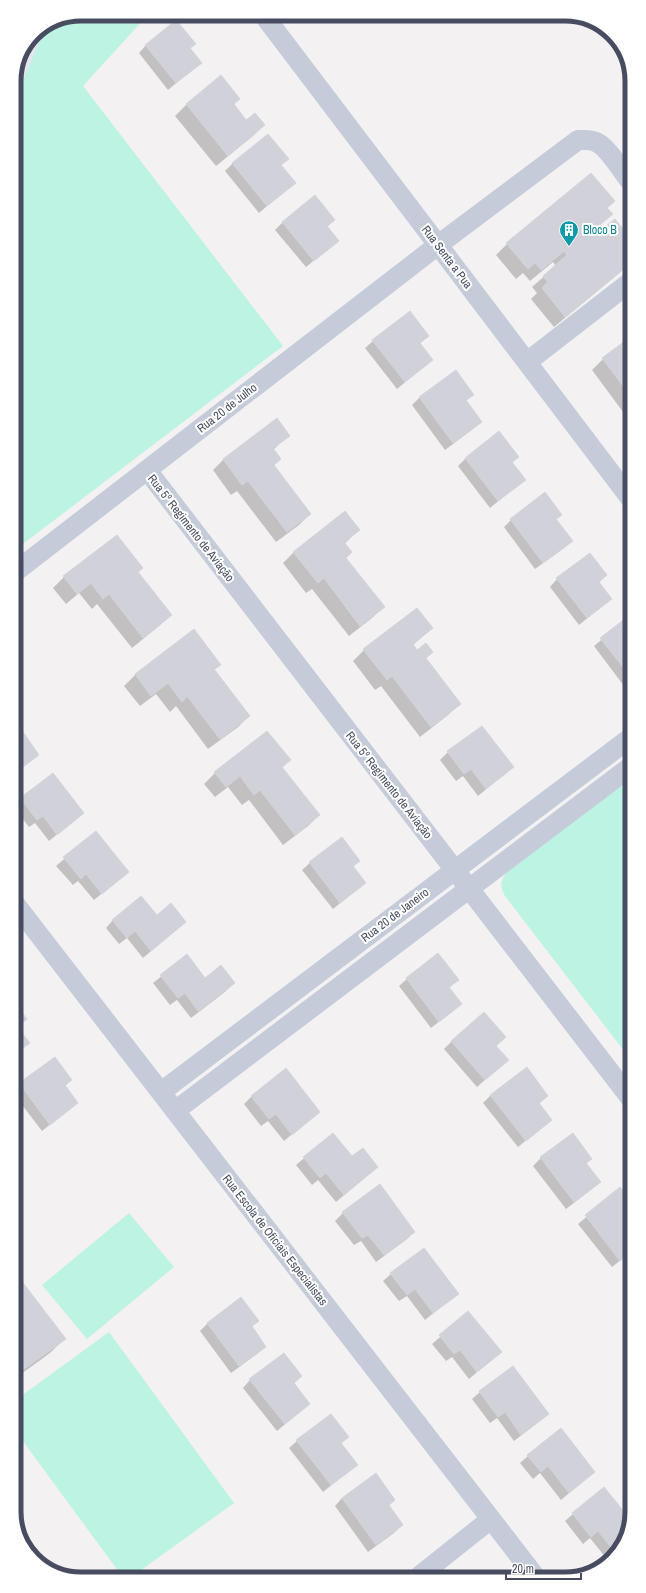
<svg xmlns="http://www.w3.org/2000/svg" width="646" height="1593" font-family="'Archivo Narrow',sans-serif">
  <style>
    .airport { fill: #e5e6ec }
    .green { fill: #bdf3e2 }
    .shadow { fill: #0003 }
    .building { fill: #d0d1d9; stroke: #d4d4dd }
    .lines { fill: none; stroke-linecap: round; stroke-linejoin: round }
    .minor { stroke: #c6cbda; stroke-width: 20 }
    .labels { text-anchor: middle; dominant-baseline: central; stroke-width: 4; stroke-linejoin: round; paint-order: stroke }
    .culture-label { font-size: 12px; fill: #0d838f; stroke: #fff; text-anchor: start }
    .street-label { font-size: 12px; fill: #474c60; stroke: #fff }
    .rim { fill: none; stroke: #474c60; stroke-width: 5 }
  </style>
  <rect width="100%" height="100%" fill="#f3f1f1"/>
  <!-- airport -->
  <path class="airport" d="M47 25 14 104V77L34 34Z"/>
  <!-- green -->
  <path class="green" d="M145 18 83 86 283 346 15 550 14 102 46 26 56 19Z
    M630 777 631 1060 505 896C500 887 500 882 506 873Z
    M129 1213 174 1267 87 1339 42 1285Z
    M109 1332 234 1503 130 1578 124 1579 17 1433V1399Z"/>
  <!-- shadow -->
  <path class="shadow" d="M146 45 189 49 200 63 168 90 139 53Z
    M221 77 233 105 246 122 263 125 253 136 216 166 175 116 186 105Z
    M287 159 280 166 294 183 259 213 225 171 233 163Z
    M591 174 614 201 606 209 611 214 590 234 593 238 623 230 629 225V265L554 327 531 299 537 293 532 287 556 266 553 262 530 281 523 273 516 279 496 255 507 244Z
    M334 220 327 227 338 241 306 267 275 230 283 222Z
    M428 336 419 344 432 360 397 389 365 348 373 341Z
    M629 339V420L592 370 603 359Z
    M455 372 472 395 466 401 481 422 473 429 445 450 412 405 419 398Z
    M288 436 273 450V466L310 514 299 525 276 542 237 491 231 495 213 470 224 459Z
    M518 457 512 463 524 480 490 508 458 466 466 458Z
    M556 519 571 540 564 548 535 569 504 527 511 520Z
    M359 530 344 544 345 558 383 607 372 618 349 636 312 589 306 593 283 563 294 552Z
    M137 573 170 615 159 626 132 648 97 604 92 609 79 593 66 604 53 588 64 577Z
    M557 579 598 582 611 599 579 625 550 587Z
    M417 609 432 628 413 645 417 651 432 652 425 659 459 704 448 715 420 737 381 686 375 690 353 661 364 650Z
    M630 616V682L624 686 594 646Z
    M194 631 220 665 214 670 249 716 238 727 208 749 176 706 170 712 156 694 140 706 124 686 135 675Z
    M16 724 38 755 16 773Z
    M482 727 513 767 478 796 463 776 456 781 440 760 448 752Z
    M289 760 282 768 319 815 308 826 283 845 249 800 242 805 228 787 215 797 204 784 215 773Z
    M53 774 83 813 49 841 35 823 29 827 16 810V804Z
    M96 832 128 872 94 900 78 881 73 885 56 866Z
    M359 860 353 867 365 883 333 909 302 870 310 863Z
    M157 916 185 922 143 958 127 938 119 944 106 928 113 920Z
    M187 956 205 979 233 983 226 991 191 1018 177 1000 170 1005 153 983Z
    M407 979 457 980 449 988 461 1004 431 1028 399 986Z
    M451 1042 495 1046 507 1060 477 1087 444 1049Z
    M55 1058 71 1080 65 1086 77 1103 42 1131 16 1097V1087Z
    M491 1095 547 1096 539 1104 551 1120 518 1147 483 1103Z
    M252 1096 319 1112 284 1141 268 1121 261 1126 244 1104Z
    M333 1134 352 1158 377 1167 336 1202 318 1180 312 1185 296 1165Z
    M572 1134 591 1158 586 1164 600 1182 592 1189 566 1209 533 1166 541 1158Z
    M620 1189 631 1203V1252L612 1267 578 1224Z
    M343 1213 414 1232 407 1239 376 1262 361 1241 354 1245 335 1221Z
    M391 1274 457 1294 425 1320 407 1296 399 1301 383 1281Z
    M17 1277 64 1339 50 1353 17 1377Z
    M468 1313 501 1352 469 1379 452 1357 446 1361 432 1344Z
    M257 1321 251 1327 265 1347 257 1354 231 1373 200 1331 208 1323Z
    M250 1380 293 1384 309 1404 277 1431 243 1388Z
    M480 1392 547 1414 540 1421 514 1441 497 1418 490 1423 472 1399Z
    M347 1437 341 1444 356 1465 323 1492 289 1448 297 1441Z
    M528 1456 594 1472 561 1500 540 1473 533 1479 520 1463Z
    M375 1475 394 1500 388 1506 402 1525 394 1533 368 1552 335 1506 342 1498Z
    M573 1514 620 1546 606 1558 590 1538 583 1544 565 1521Z"/>
  <!-- building -->
  <path class="building" d="M176 20 196 44 190 48 202 63 176 83 145 45Z
    M221 75 240 99 234 104 246 120 255 113 265 125 228 156 186 104Z
    M268 134 289 159 281 165 296 183 267 206 232 163Z
    M591 173 615 201 607 208 613 214 590 233 593 236 615 219 623 229 629 224V264L565 317 542 288 548 282 543 276 567 255 564 251 541 270 535 263 528 269 506 243Z
    M315 195 335 220 327 226 339 241 314 261 282 222Z
    M410 311 429 336 420 343 433 360 405 382 372 340Z
    M629 338V394L602 358Z
    M456 370 474 395 466 400 482 422 453 443 419 397Z
    M277 418 290 436 273 448 281 459 274 465 311 514 287 532 248 481 242 485 223 459Z
    M499 431 519 457 512 462 526 480 498 501 465 458Z
    M545 492 562 515 556 519 573 541 543 563 510 519Z
    M345 511 360 530 344 542 352 552 346 558 385 607 360 626 324 578 318 583 293 552Z
    M117 535 143 568 138 572 172 615 143 638 109 594 103 599 91 583 77 594 63 576Z
    M590 553 607 575 599 582 612 599 587 618 556 578Z
    M417 608 433 628 413 644 417 650 426 643 433 652 426 658 461 704 431 727 392 676 387 680 363 649Z
    M630 615V676L600 638Z
    M194 629 221 665 214 669 250 716 220 739 187 696 182 702 168 683 151 696 135 674Z
    M16 722 39 755 16 772Z
    M482 726 514 767 486 789 471 769 464 774 447 751Z
    M267 731 291 760 282 767 320 815 295 835 260 790 254 795 240 776 226 787 214 772Z
    M53 773 84 813 57 835 43 816 37 820 20 798Z
    M96 831 129 872 102 894 86 874 81 879 63 857Z
    M342 837 360 861 353 866 366 883 340 903 309 862Z
    M141 896 157 915 171 903 186 922 151 951 135 931 127 938 112 920Z
    M438 953 459 980 449 987 462 1004 439 1022 406 978Z
    M187 954 205 978 221 965 235 983 198 1011 185 993 178 998 160 975Z
    M16 1005 27 1019 17 1027 30 1043 16 1053Z
    M484 1012 506 1037 496 1046 509 1060 485 1080 451 1041Z
    M55 1057 72 1080 65 1085 78 1103 50 1125 19 1083Z
    M527 1067 548 1096 539 1103 552 1120 526 1141 490 1095Z
    M286 1068 320 1112 292 1135 276 1114 269 1119 251 1096Z
    M333 1133 352 1156 363 1148 378 1167 344 1195 326 1173 320 1178 303 1157Z
    M573 1133 592 1159 586 1163 601 1182 574 1202 540 1157Z
    M380 1184 415 1232 384 1255 368 1235 362 1238 342 1212Z
    M620 1187 631 1201V1252L620 1261 585 1215Z
    M424 1248 459 1294 433 1313 415 1289 407 1295 390 1273Z
    M17 1275 66 1339 17 1374Z
    M241 1297 259 1321 252 1326 266 1347 239 1366 207 1323Z
    M468 1311 502 1352 477 1372 460 1350 454 1354 439 1335Z
    M284 1353 302 1376 294 1383 310 1404 285 1424 249 1379Z
    M513 1366 549 1414 521 1435 505 1412 498 1417 479 1391Z
    M331 1414 349 1437 341 1443 358 1465 331 1485 296 1440Z
    M561 1428 595 1472 569 1493 548 1466 541 1472 527 1455Z
    M376 1473 395 1500 389 1505 403 1525 376 1545 342 1498Z
    M604 1487 630 1519 621 1546 614 1551 598 1531 591 1537 572 1513Z"/>
  <g class="lines">
    <!-- minor -->
    <path class="minor" d="M265 17 630 498
      M527 362 629 283
      M147 470 631 1099
      M15 572 438 245 578 140C584 140 590 139 596 142 608 147 621 170 629 180
      M16 905 535 1576
      M161 1092 630 738
      M175 1111 630 767
      M418 1577 491 1519"/>
  </g>
  <!-- icons -->
  <defs>
    <g id="building-pin" transform="scale(1)"><path d="M0 17L-7.5 6A9.5 9.5 0 1 1 7.5 6Z" fill="#0f9aa8" stroke="#fff"/><path d="M-4-6H4V6H1V3H-1V6H-4ZM-2.5-4.3h1.7v1.8h-1.7ZM.8-4.3h1.7v1.8H.8ZM-2.5-1h1.7V.8h-1.7ZM.8-1h1.7V.8H.8Z" fill="#fff"/></g>
  </defs>
  <g fill-rule="evenodd">
    <use href="#building-pin" x="569" y="230"/>
  </g>
  <g class="labels">
    <!-- culture labels -->
    <g class="culture-label">
      <text x="583" y="230">Bloco B</text>
    </g>
    <!-- street labels -->
    <g class="street-label">
      <text transform="translate(447 257) rotate(53)">Rua Senta a Pua</text>
      <text transform="translate(227 408) rotate(-38)">Rua 20 de Julho</text>
      <text transform="translate(191 528) rotate(52)">Rua 5º Regimento de Aviação</text>
      <text transform="translate(389 785) rotate(52)">Rua 5º Regimento de Aviação</text>
      <text transform="translate(395 915) rotate(-37)">Rua 20 de Janeiro</text>
      <text transform="translate(275 1240) rotate(52)">Rua Escola de Oficiais Especialistas</text>
    </g>
  </g>
  <!-- crop -->
  <path d="M0 0H646V1593H0ZM81 21H565A60 60 0 0 1 625 81V1512A60 60 0 0 1 565 1572H81A60 60 0 0 1 21 1512V81A60 60 0 0 1 81 21Z" fill="#fff" fill-rule="evenodd"/>
  <path class="rim" d="M81 21H565A60 60 0 0 1 625 81V1512A60 60 0 0 1 565 1572H81A60 60 0 0 1 21 1512V81A60 60 0 0 1 81 21Z"/>
  <!-- scale -->
  <path d="M506 1573v6h75v-6" fill="none" stroke="#474c60" stroke-width="2"/>
  <text x="512" y="1573" font-size="12" fill="#474c60" stroke="#ffffff" stroke-width="3" paint-order="stroke">20 m</text>
</svg>
